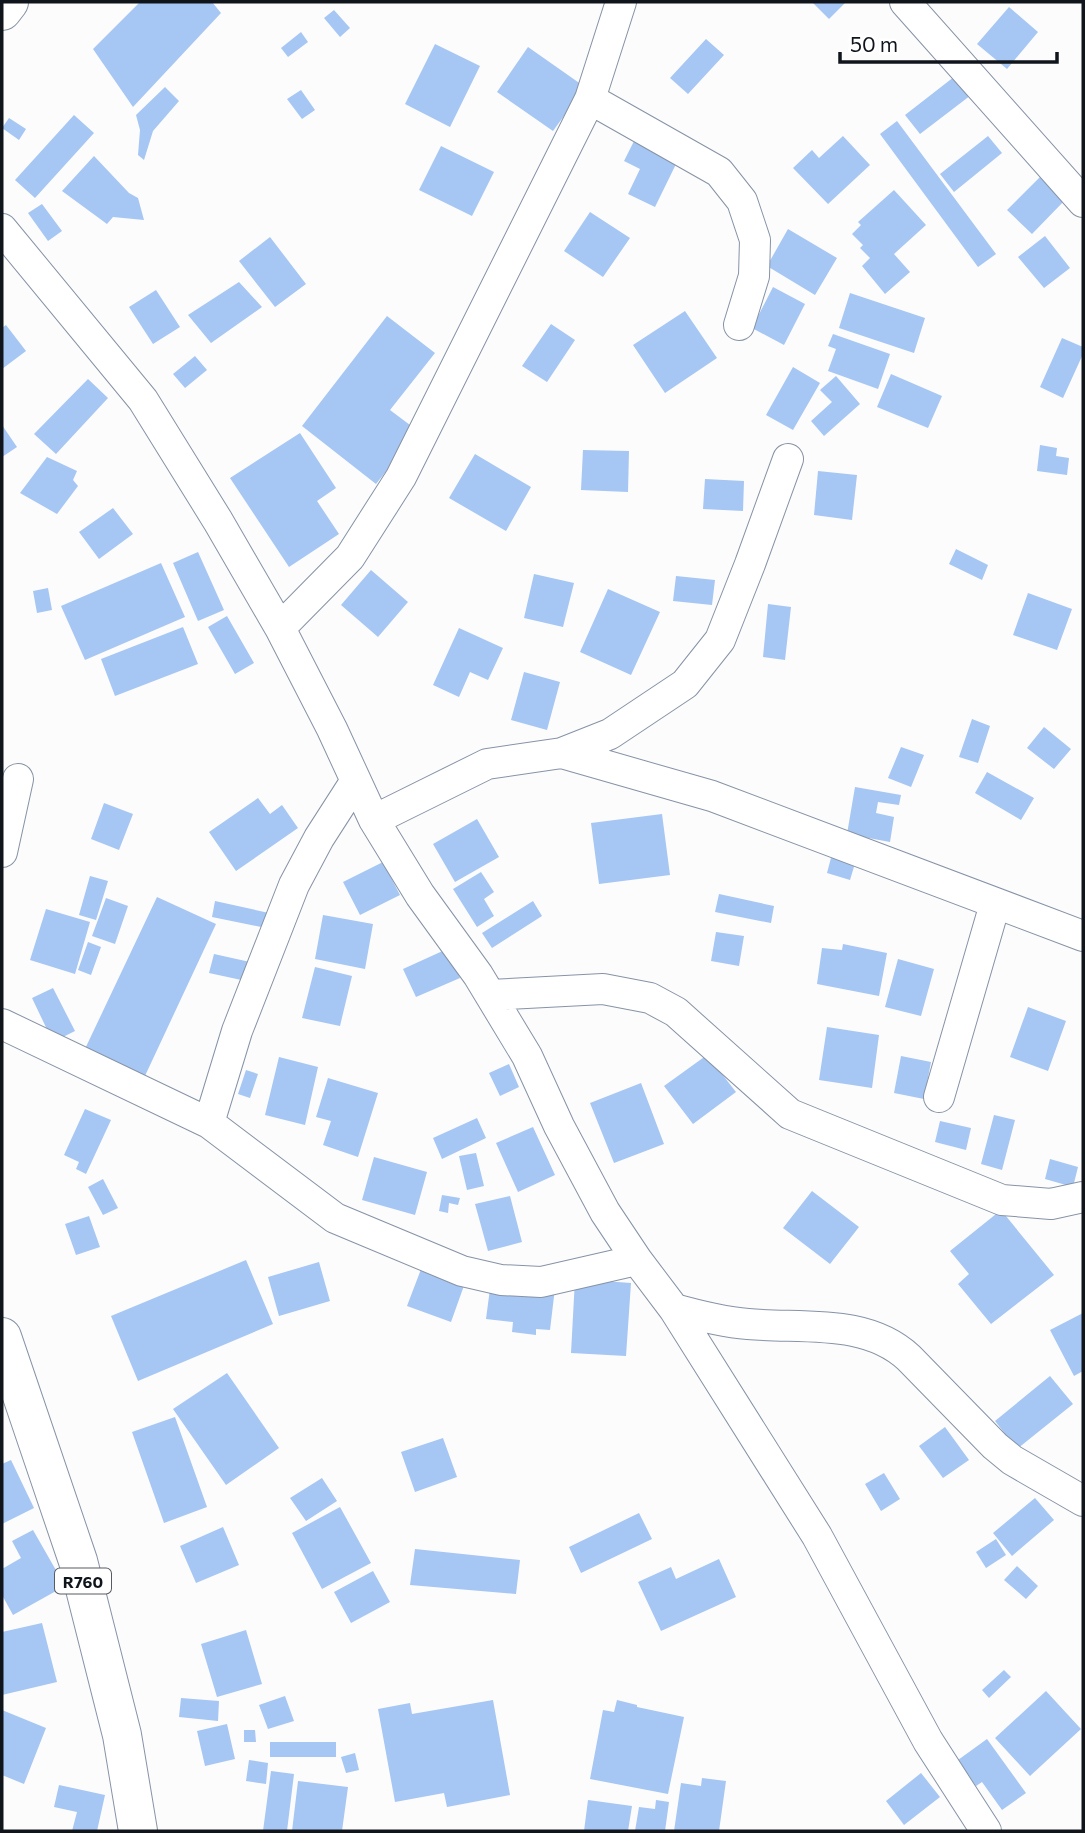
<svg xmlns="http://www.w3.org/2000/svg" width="1085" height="1833" font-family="Commissioner,sans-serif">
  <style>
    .building { fill: #a6c6f3 }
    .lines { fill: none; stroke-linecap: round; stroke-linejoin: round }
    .minor-casing { stroke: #8693a6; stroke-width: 32 }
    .primary-casing { stroke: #8693a6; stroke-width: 40 }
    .minor { stroke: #fff; stroke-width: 30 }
    .primary { stroke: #fff; stroke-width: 38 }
    .labels { text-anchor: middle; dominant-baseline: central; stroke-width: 5; stroke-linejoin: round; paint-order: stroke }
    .shield { fill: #fff; stroke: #585b60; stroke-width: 2 }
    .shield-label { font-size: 16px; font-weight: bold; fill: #10151c }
  </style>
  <rect width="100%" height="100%" fill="#fcfcfc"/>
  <!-- building -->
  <path class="building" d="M140 2H212L221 13 133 107 93 49Z
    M812 2H846L829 19Z
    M1009 7 1038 32 1007 69 977 44Z
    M334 10 350 28 340 37 324 18Z
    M301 32 308 42 288 57 281 48Z
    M706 39 724 55 688 94 670 78Z
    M435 44 480 66 450 127 405 104Z
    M528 47 585 87 553 131 497 92Z
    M959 73 975 92 920 134 905 115Z
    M165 87 179 101 153 131 144 160 138 155 140 130 136 115Z
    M301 90 315 110 302 119 287 99Z
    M74 115 94 133 35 198 15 180Z
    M9 118 26 129 19 140 2 128Z
    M897 121 996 254 978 267 880 134Z
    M843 136 870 165 828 204 793 168 812 150 819 158Z
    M988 136 1002 153 954 192 940 174Z
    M635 139 678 160 655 207 628 194 640 169 624 161Z
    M441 146 494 172 472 216 419 190Z
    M94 156 129 193 138 198 144 220 113 217 107 224 62 191Z
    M1042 175 1066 199 1032 234 1007 210Z
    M894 190 926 225 894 254 910 272 885 294 862 266 870 258 860 248 863 245 852 234 861 225 858 222Z
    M42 204 62 231 48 241 28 213Z
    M590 212 630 238 603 277 564 251Z
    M788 229 837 258 815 295 767 266Z
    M1045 236 1070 268 1044 288 1018 257Z
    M270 237 306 284 275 307 239 261Z
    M239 282 262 307 211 343 188 315Z
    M773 287 805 304 784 345 752 328Z
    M156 290 180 327 153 344 129 307Z
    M850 293 925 318 914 353 839 328Z
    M685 311 717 358 665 393 633 345Z
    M387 316 435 353 390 410 418 431 376 484 302 426Z
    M551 324 575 340 547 382 522 366Z
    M6 325 26 351 2 369V328Z
    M833 334 890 354 878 389 828 371 836 349 828 346Z
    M1062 338 1083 347V354L1063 398 1040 387Z
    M195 356 207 370 185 388 173 374Z
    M793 367 820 383 793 430 766 415Z
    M891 374 942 396 928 428 877 407Z
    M836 376 860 404 824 436 811 421 832 402 820 390Z
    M88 379 108 398 56 454 34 434Z
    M2 425 17 447 2 457Z
    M300 433 336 488 317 501 339 534 289 567 230 478Z
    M1040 445 1057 448 1056 456 1069 458 1067 475 1037 471Z
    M583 450 629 451 628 492 581 490Z
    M475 454 531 487 506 531 449 498Z
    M47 457 77 471 73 480 78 486 57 514 20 493Z
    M818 471 857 475 852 520 814 515Z
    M705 479 744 481 743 511 703 509Z
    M113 508 133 534 99 559 79 532Z
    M956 549 988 565 982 580 949 564Z
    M198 552 224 610 198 621 173 563Z
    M161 563 185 617 85 660 61 606Z
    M371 570 408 602 378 637 341 605Z
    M534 574 574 583 563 627 524 618Z
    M676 576 715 580 712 605 673 601Z
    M48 588 52 610 37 613 33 591Z
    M608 589 660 612 631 675 580 652Z
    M1028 593 1072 609 1057 650 1013 635Z
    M768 604 791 607 785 660 763 657Z
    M227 616 254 663 235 674 208 627Z
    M183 627 198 664 115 696 101 659Z
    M459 628 503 648 488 680 470 672 459 697 433 685Z
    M524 672 560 682 547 730 511 720Z
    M972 719 990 726 978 763 959 757Z
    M1044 727 1071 749 1054 769 1027 748Z
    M901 747 924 755 911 787 888 778Z
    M987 772 1034 798 1021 820 975 793Z
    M855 787 901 795 899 805 878 802 876 813 894 817 890 842 847 834Z
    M258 798 270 814 282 805 298 828 236 871 209 832Z
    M104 803 133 814 119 850 91 839Z
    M662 814 670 875 599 884 591 823Z
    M477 819 499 857 455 882 433 844Z
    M832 854 856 860 850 880 827 873Z
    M383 862 400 895 360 915 343 882Z
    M481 872 494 892 484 899 494 916 477 927 453 889Z
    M90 876 108 881 96 920 79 915Z
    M719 894 774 906 771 923 715 912Z
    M157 897 216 924 144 1078 84 1051Z
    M106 898 128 906 115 944 92 936Z
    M215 901 269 913 266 928 212 917Z
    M533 901 542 916 492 948 482 933Z
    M46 909 90 922 75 974 30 960Z
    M323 915 373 924 365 969 315 959Z
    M716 932 744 936 739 966 711 961Z
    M88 942 101 947 91 975 78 970Z
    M843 944 887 953 879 996 817 984 822 948 842 950Z
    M447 949 460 978 416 997 403 969Z
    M214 954 250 962 246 981 209 973Z
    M898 959 934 969 921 1016 885 1007Z
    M315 967 352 976 340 1026 302 1018Z
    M53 988 75 1031 53 1042 32 998Z
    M1028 1007 1066 1021 1048 1071 1010 1057Z
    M827 1027 879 1035 872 1088 819 1080Z
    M707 1055 736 1092 693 1124 664 1086Z
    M901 1056 931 1062 924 1099 894 1093Z
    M279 1057 318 1067 305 1125 265 1115Z
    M509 1064 519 1087 500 1096 489 1073Z
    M246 1070 258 1074 250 1098 238 1094Z
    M328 1078 378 1093 358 1157 323 1145 331 1121 316 1117Z
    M641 1083 664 1144 614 1163 590 1103Z
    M85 1109 111 1120 86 1174 76 1169 79 1162 64 1155Z
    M994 1115 1015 1120 1002 1170 981 1164Z
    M477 1118 486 1138 442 1159 433 1138Z
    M940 1121 971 1128 966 1150 935 1142Z
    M533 1127 555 1175 518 1192 496 1143Z
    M476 1153 484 1186 467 1190 459 1156Z
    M374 1157 427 1172 415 1215 362 1200Z
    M1050 1159 1078 1167 1073 1187 1045 1179Z
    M103 1179 118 1208 103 1215 88 1187Z
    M812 1191 859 1227 830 1264 783 1228Z
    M442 1195 460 1198 458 1205 449 1203 448 1213 439 1211Z
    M510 1196 522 1242 488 1251 475 1204Z
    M1001 1210 1054 1275 991 1324 958 1284 969 1274 950 1251Z
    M89 1216 100 1247 76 1255 65 1224Z
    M246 1260 273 1324 138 1381 111 1316Z
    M319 1262 330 1301 279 1316 268 1277Z
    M423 1264 466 1280 451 1322 407 1306Z
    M575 1279 631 1283 626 1356 571 1353Z
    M491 1281 555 1288 550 1330 536 1329V1335L512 1332 513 1322 486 1319Z
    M1083 1313V1371L1074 1376 1050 1330Z
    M227 1373 279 1448 226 1485 173 1409Z
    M1050 1376 1073 1404 1017 1449 995 1421Z
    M175 1417 207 1507 164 1523 132 1432Z
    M945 1427 969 1460 943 1478 919 1446Z
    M443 1438 457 1477 415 1492 401 1452Z
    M11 1460 34 1508 2 1524V1464Z
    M884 1473 900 1499 881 1511 865 1484Z
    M322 1478 337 1501 306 1521 290 1498Z
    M1035 1498 1054 1520 1012 1556 993 1533Z
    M340 1507 371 1563 322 1589 292 1533Z
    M639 1513 652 1539 581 1573 569 1547Z
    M223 1527 239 1565 196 1583 180 1546Z
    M33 1530 65 1586 13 1615 2 1595V1569L21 1558 12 1541Z
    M996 1539 1006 1555 986 1568 976 1552Z
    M415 1549 520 1560 516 1594 410 1585Z
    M719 1559 736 1597 661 1631 638 1582 671 1567 676 1579Z
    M1017 1566 1038 1586 1026 1599 1004 1580Z
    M373 1571 390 1602 351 1623 334 1592Z
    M42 1623 57 1682 2 1695V1632Z
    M246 1630 262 1684 217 1697 201 1644Z
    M1004 1670 1011 1677 989 1698 982 1690Z
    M1046 1691 1081 1729 1030 1776 995 1738Z
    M285 1696 294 1721 268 1729 259 1705Z
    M181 1698 219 1701 218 1721 179 1717Z
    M493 1700 510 1795 447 1807 444 1793 395 1802 378 1709 410 1703 412 1714Z
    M617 1700 637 1705V1707L684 1717 668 1794 590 1779 603 1710 614 1712Z
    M2 1710 46 1728 24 1784 2 1775Z
    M227 1724 235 1759 205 1766 197 1731Z
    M244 1730H255L256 1742H244Z
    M987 1739 1026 1793 1002 1810 982 1782 976 1786 958 1760Z
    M270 1742H336V1757H270Z
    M355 1753 359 1770 346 1773 341 1757Z
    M249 1760 268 1763 266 1784 246 1781Z
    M271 1771 294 1774 287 1831H263Z
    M921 1773 940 1797 904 1825 886 1801Z
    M702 1778 726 1781 719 1831H674L681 1783 701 1786Z
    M298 1781 348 1787 342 1831H292Z
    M59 1785 105 1795 97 1831H72L77 1812 54 1807Z
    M588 1800 632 1806 628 1831H584Z
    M656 1800 669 1802 665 1831H635L639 1807 655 1809Z"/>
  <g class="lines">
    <!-- minor casing -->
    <g class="minor-casing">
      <path id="minor" d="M905 2 1083 202
        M590 99 719 172 742 201 755 240 754 276 739 325
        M2 229 143 400 218 521 280 628 332 729 374 820 420 895 478 975 527 1056 559 1126 605 1212 637 1260 674 1309 817 1536 928 1741 986 1831
        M280 628 350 557 401 477 590 99 621 2
        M562 753 712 796 1083 936
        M374 820 487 764 562 753 610 734 685 684 720 640 750 564 788 459
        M2 852 18 779
        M490 995 603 989 650 998 676 1012 790 1114 1002 1200 1051 1204 1083 1197
        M2 1024 209 1123 335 1218 462 1271 501 1280 541 1282 637 1260
        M939 1097 995 904
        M209 1123 237 1031 294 885 319 838 355 782
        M674 1309C699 1316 723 1322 748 1324 802 1329 866 1318 909 1358L995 1446 1012 1460 1083 1501"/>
    </g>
    <!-- primary casing -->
    <g class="primary-casing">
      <path id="primary" d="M2 11 9 2
        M2 1337 78 1561 122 1735 138 1831"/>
    </g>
    <!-- minor -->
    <use href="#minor" class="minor"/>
    <!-- primary -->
    <use href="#primary" class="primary"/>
  </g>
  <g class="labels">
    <!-- shield labels -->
    <rect class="shield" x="55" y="1568.5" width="56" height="25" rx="5"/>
    <g class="shield-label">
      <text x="83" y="1581">R760</text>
    </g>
  </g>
  <!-- border -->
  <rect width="1085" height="1833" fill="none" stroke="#10151c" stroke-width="7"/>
  <!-- scale -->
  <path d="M840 52v10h217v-10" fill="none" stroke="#10151c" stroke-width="3.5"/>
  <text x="850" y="52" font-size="21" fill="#10151c" stroke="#ffffff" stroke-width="5" paint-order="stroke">50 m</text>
</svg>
